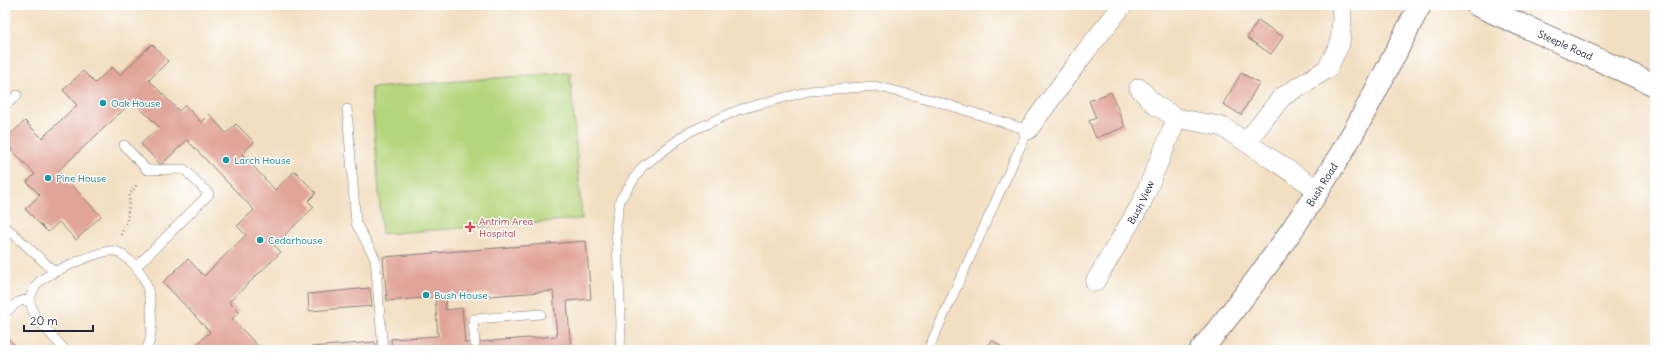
<svg xmlns="http://www.w3.org/2000/svg" width="1660" height="355" font-family="Delius,sans-serif">
  <style>
    .green { fill: #b5d57c; stroke: #6c7c5c }
    .building { fill: #e1a498; fill-rule: evenodd }
    .lines { fill: none; stroke-linecap: round; stroke-linejoin: round }
    .lane-casing { stroke: #8a807e; stroke-width: 10 }
    .street-casing { stroke: #8a807e; stroke-width: 20 }
    .secondary-casing { stroke: #8a807e; stroke-width: 24 }
    .path { stroke: #8a807e; stroke-width: 2.5; stroke-dasharray: 1 3; stroke-linecap: butt }
    .lane { stroke: #fff; stroke-width: 9 }
    .street { stroke: #fff; stroke-width: 19 }
    .secondary { stroke: #fff; stroke-width: 22 }
    .culture-dot { fill: #0f9aa8; stroke: #fff; stroke-width: 1.5 }
    .health-dot { fill: #e0444e; stroke: #fff; stroke-width: 1.5 }
    .labels { text-anchor: middle; dominant-baseline: central; stroke-width: 3; stroke-linejoin: round; paint-order: stroke }
    .street-label { font-size: 10px; fill: #22223b; stroke: #fff }
    .culture-label { font-size: 10px; fill: #0d838f; stroke: #fff; text-anchor: start }
    .health-label { font-size: 10px; fill: #be3a42; stroke: #fff; text-anchor: start }
  </style>
  <rect width="100%" height="100%" fill="#fff"/>
  <filter id="ink" filterUnits="userSpaceOnUse"><feTurbulence type="fractalNoise" baseFrequency=".025" numOctaves="2"/><feDisplacementMap in="SourceGraphic" scale="8" xChannelSelector="R" yChannelSelector="G"/><feConvolveMatrix kernelMatrix="1 2 1 2 8 2 1 2 1" color-interpolation-filters="sRGB"/></filter>
  <filter id="wash" filterUnits="userSpaceOnUse"><feTurbulence type="fractalNoise" baseFrequency=".012" numOctaves="4" result="noise"/><feDisplacementMap in="SourceGraphic" scale="16" xChannelSelector="R" yChannelSelector="G"/><feGaussianBlur stdDeviation="0.9" result="paint"/><feColorMatrix in="noise" values="0 0 0 0 0 0 0 0 0 0 0 0 0 0 0 0 0 1.4 0 .05"/><feComposite in="paint" operator="in"/></filter>
  <g filter="url(#wash)">
    <rect width="100%" height="100%" fill="#f2dfc1"/>
    <!-- green -->
    <path class="green" d="M570 72 582 219 382 234 371 88Z"/>
    <g id="blocks">
      <!-- building -->
      <path class="building" d="M1258 20 1283 37 1271 54 1247 38Z
        M152 44 168 61 149 80 179 111 185 105 201 122 209 114 226 133 236 124 254 142 242 154 275 190 295 171 316 193 308 201 314 207 274 245 281 252 229 302 239 312 232 319 262 350H191L210 332 163 282 188 259 204 276 246 235 237 226 254 210 187 140 161 165 141 144 159 127 133 101 58 171 101 216 76 240 59 222 48 232 25 209 40 195 27 182 35 174 5 143V139L25 121 42 138 77 105 63 90 83 71 95 83 112 67 120 75Z
        M1241 73 1259 83 1241 115 1223 104Z
        M1111 92 1125 127 1096 138 1089 121 1096 118 1089 101Z
        M586 241 591 299 567 301 571 350H392L391 339 438 336 435 297 387 301 383 257ZM553 291 557 336 465 343 462 308 446 310 445 296 488 293 489 296Z
        M370 288 372 306 309 311 308 294Z
        M5 335 20 350H5Z
        M992 340 1006 350H986Z
        M375 342 376 350H312L311 347Z"/>
    </g>
  </g>
  <g filter="url(#ink)">
    <use href="#blocks" fill-opacity="0" stroke="#8a807e" stroke-width="1"/>
    <g class="lines">
      <!-- lane casing -->
      <g class="lane-casing">
        <path id="lane" d="M5 106 17 95
          M347 109 356 223 375 258 383 350
          M124 145 147 170 184 169 209 194 136 267
          M5 226 55 272
          M5 313 18 302 29 299
          M475 343 473 319 541 314
          M65 350 35 317 29 299C32 294 34 287 38 283 45 274 106 247 116 251 128 257 140 269 145 281 152 297 155 336 146 350
          M620 350 621 323 616 225 620 200 642 167 687 133 738 110 809 91 875 86 936 101 1028 130 928 350"/>
      </g>
      <!-- street casing -->
      <g class="street-casing">
        <g id="street">
          <path d="M1139 88 1155 105 1177 118 1223 127 1317 189"/>
          <path d="M1028 130 1086 51 1123 5"/>
          <path d="M1246 142 1282 97 1327 69 1340 44 1342 19 1341 5"/>
          <path id="s1" d="M1095 282 1141 204 1177 118"/>
        </g>
      </g>
      <!-- secondary casing -->
      <g class="secondary-casing">
        <g id="secondary">
          <path id="s2" d="M1477 5 1655 85"/>
          <path id="s3" d="M1201 350C1252 289 1301 220 1342 152 1370 105 1394 55 1420 5"/>
        </g>
      </g>
      <!-- path -->
      <path class="path" d="M121 235 127 221 130 194 138 183"/>
      <!-- lane -->
      <use href="#lane" class="lane"/>
      <!-- street -->
      <use href="#street" class="street"/>
      <!-- secondary -->
      <use href="#secondary" class="secondary"/>
    </g>
  </g>
  <!-- markers -->
  <g class="culture-dot">
    <circle cx="103" cy="103" r="4"/>
    <circle cx="226" cy="160" r="4"/>
    <circle cx="48" cy="178" r="4"/>
    <circle cx="260" cy="240" r="4"/>
    <circle cx="426" cy="295" r="4"/>
  </g>
  <path class="health-dot" d="M468 221h4v4h4v4h-4v4h-4v-4h-4v-4h4z"/>
  <g class="labels">
    <!-- street labels -->
    <g class="street-label">
      <text stroke="none"><textPath href="#s2" startOffset="97">Steeple Road</textPath></text>
      <text stroke="none"><textPath href="#s3" startOffset="205">Bush Road</textPath></text>
      <text stroke="none"><textPath href="#s1" startOffset="92">Bush View</textPath></text>
    </g>
    <!-- culture labels -->
    <g class="culture-label">
      <text x="111" y="103">Oak House</text>
      <text x="234" y="160">Larch House</text>
      <text x="56" y="178">Pine House</text>
      <text x="268" y="240">Cedarhouse</text>
      <text x="434" y="295">Bush House</text>
    </g>
    <!-- health labels -->
    <g class="health-label">
      <text x="479" y="221">Antrim Area<tspan x="479" dy="12">Hospital</tspan></text>
    </g>
  </g>
  <!-- margin -->
  <rect width="1660" height="355" fill="none" stroke="#fff" stroke-width="20"/>
  <!-- scale -->
  <path d="M24 325v6h69v-6" fill="none" stroke="#22223b" stroke-width="2"/>
  <text x="30" y="325" font-size="12" fill="#22223b" stroke="#ffffff" stroke-width="3" paint-order="stroke">20 m</text>
</svg>
